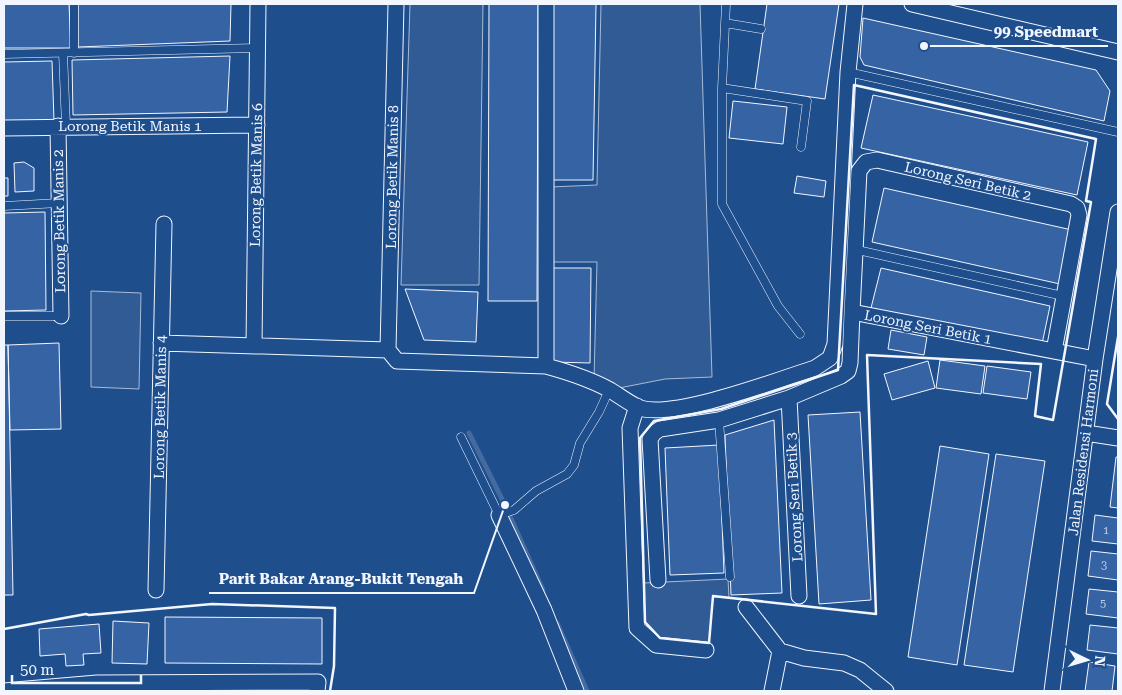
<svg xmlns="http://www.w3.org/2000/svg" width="1122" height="695" font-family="'Roboto Serif',serif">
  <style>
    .built { fill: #305b95; stroke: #a8bbd7 }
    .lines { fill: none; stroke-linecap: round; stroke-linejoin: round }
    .stream { stroke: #446ba0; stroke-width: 5 }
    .building { fill: #3563a3; stroke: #f2f6ff }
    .service-casing { stroke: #f2f6ff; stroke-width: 9 }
    .minor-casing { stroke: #f2f6ff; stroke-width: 17 }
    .service { stroke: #1f4e8c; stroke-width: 8 }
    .minor { stroke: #1f4e8c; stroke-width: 15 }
    .wall { stroke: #f2f6ff; stroke-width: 2.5 }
    .labels { text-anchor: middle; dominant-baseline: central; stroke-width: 4; stroke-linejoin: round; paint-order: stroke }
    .number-label { font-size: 11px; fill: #c3d1e8 }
    .street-label { font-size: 14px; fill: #f2f6ff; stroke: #1f4e8c }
    .leader { fill: none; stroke: #f2f6ff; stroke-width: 2 }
    .callout-dot { fill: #f2f6ff; stroke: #1f4e8c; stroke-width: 2 }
    .callout-label { font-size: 15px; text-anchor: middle; font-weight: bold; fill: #f2f6ff; stroke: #1f4e8c; stroke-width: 4; stroke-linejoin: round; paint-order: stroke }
  </style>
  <rect width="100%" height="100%" fill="#1f4e8c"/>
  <!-- built -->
  <path class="built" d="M410 4H483L479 285H401Z
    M601 4H700L712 377 665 379 614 389 594 379 597 262H551L550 187 597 185Z
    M91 291 141 293 139 389 91 387Z
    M728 579 729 598 713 597 709 643 660 638 645 622 644 583Z"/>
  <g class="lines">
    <!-- stream -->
    <path class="stream" d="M469 433 505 505 543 590
      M557 623 587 691"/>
  </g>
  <!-- building -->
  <path class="building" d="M4 4H69L71 48H4Z
    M78 4H231L230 41 78 47Z
    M489 4H538L537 301H488Z
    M552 4H596L593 180H551Z
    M767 4H839L825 99 755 89Z
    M863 18 1096 70 1110 91 1104 121 864 65 860 57Z
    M230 56 227 112 73 115 72 60Z
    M52 61 54 121 4 122V62Z
    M873 95 1088 142 1077 195 861 148Z
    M733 101 787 107 783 144 729 138Z
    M24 162 34 168V191L15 192 14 163Z
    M797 176 826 181 824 197 794 193Z
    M4 178H8V196H4Z
    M884 188 1072 230 1060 284 872 242Z
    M45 212 46 310 4 311V213Z
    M553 268H591L590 363 552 362Z
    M881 268 1050 306 1042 344 871 308Z
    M405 289 478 292 476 342 424 340Z
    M891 330 927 337 924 355 888 349Z
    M59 343 61 429 10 430 8 345Z
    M4 345H8L13 595H4Z
    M940 360 985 366 981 394 936 388Z
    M928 361 935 388 892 400 884 374Z
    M987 366 1031 372 1027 399 983 393Z
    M860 412 871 600 819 604 808 415Z
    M774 420 782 593 731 595 725 435Z
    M719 445 724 573 670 575 665 448Z
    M940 446 989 454 957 665 908 657Z
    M996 454 1045 461 1013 672 964 665Z
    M1116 457H1118V508L1110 507Z
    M1095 515 1118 518V544L1092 541Z
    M1091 551 1118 554V580L1088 576Z
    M1089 589 1118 592V618L1086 614Z
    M165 617 322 618V664L165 663Z
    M113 621 149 623 147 664 112 663Z
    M99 624 101 653 83 654 84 665 66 666 65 654 40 656 39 629Z
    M1090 625 1118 628V654L1087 650Z
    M1089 662 1115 666 1112 691H1085Z"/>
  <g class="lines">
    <!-- service casing -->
    <g class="service-casing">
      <path id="service" d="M74 4V53
        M726 4 722 88V204L778 306 800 334
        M725 23 761 29
        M63 53 66 126
        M4 54 257 48
        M848 72 1118 132
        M722 88 807 101 801 147
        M4 206 59 203
        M853 249 1063 296
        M4 316H61
        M719 420 730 577
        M461 437 499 515 514 510 536 491 567 474 574 465 580 443 599 412 609 390"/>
    </g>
    <!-- minor casing -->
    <g class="minor-casing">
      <path id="minor" d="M912 4 1118 52
        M58 126 61 316
        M4 128 257 125
        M852 312 859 171 866 162 877 160 1071 204 1077 208 1079 215 1054 351
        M161 343 388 350
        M254 346 258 4
        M388 350 397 361 546 366C568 372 590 379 610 390 620 396 630 404 640 408 675 419 777 380 815 368L830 358 835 344 848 72 855 4
        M388 350 396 4
        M546 366V4
        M789 398 799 596
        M637 406 630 428 637 628 656 645 706 650
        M1086 433 1118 438
        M499 515 544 610 576 691
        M658 580 650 439 654 433 660 429 719 420 789 398 841 376 848 371 850 363 852 312 1095 359
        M156 590 164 224
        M746 607 780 651 804 658 844 663 860 670 886 691
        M4 691 97 683 318 682 317 691
        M772 691 780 651
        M1052 691 1095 359 1118 212"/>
    </g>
    <!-- service -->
    <use href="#service" class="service"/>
    <!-- minor -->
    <use href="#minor" class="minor"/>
    <!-- wall -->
    <path class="wall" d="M854 85 1096 139 1086 201 1091 202 1053 420 1035 416 1041 364 867 355 876 614 713 596 709 643 660 638 645 622 640 438 654 421 721 409 838 370Z
      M1118 337 1107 404 1118 419
      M4 629 86 614 89 615 212 604 335 608 334 666 330 691"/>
  </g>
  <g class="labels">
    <!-- number labels -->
    <g class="number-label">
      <text x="1106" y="530">1</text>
      <text x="1104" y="565">3</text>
      <text x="1103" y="603">5</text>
    </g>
    <!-- street labels -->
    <g class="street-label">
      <text x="130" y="126">Lorong Betik Manis 1</text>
      <text transform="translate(256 175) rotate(-89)">Lorong Betik Manis 6</text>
      <text transform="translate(392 177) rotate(-89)">Lorong Betik Manis 8</text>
      <text transform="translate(968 181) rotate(13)">Lorong Seri Betik 2</text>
      <text transform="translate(59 221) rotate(-91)">Lorong Betik Manis 2</text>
      <text transform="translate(928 327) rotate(11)">Lorong Seri Betik 1</text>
      <text transform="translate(160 407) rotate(-89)">Lorong Betik Manis 4</text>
      <text transform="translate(1083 452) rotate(-83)">Jalan Residensi Harmoni</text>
      <text transform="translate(794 497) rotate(-93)">Lorong Seri Betik 3</text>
    </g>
  </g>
  <!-- callouts -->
  <path class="leader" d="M924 46L984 46H1108M505 505L474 593H209"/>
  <g class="callout-dot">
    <circle cx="924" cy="46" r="5"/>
    <circle cx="505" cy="505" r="5"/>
  </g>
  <g class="callout-label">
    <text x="1046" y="37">99 Speedmart</text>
    <text x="341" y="584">Parit Bakar Arang-Bukit Tengah</text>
  </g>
  <!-- border -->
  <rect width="1122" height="695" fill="none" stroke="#f2f6ff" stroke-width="10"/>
  <!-- north arrow -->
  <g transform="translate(1087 660) rotate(95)" stroke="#1f4e8c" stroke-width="4" paint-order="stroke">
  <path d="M0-4L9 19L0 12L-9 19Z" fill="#f2f6ff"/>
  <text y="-8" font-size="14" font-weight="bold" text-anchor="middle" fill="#f2f6ff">N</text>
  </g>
  <!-- scale -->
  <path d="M12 675v8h129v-8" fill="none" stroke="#f2f6ff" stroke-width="2.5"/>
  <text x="20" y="675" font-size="15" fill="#f2f6ff" stroke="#1f4e8c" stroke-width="4" paint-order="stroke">50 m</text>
</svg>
